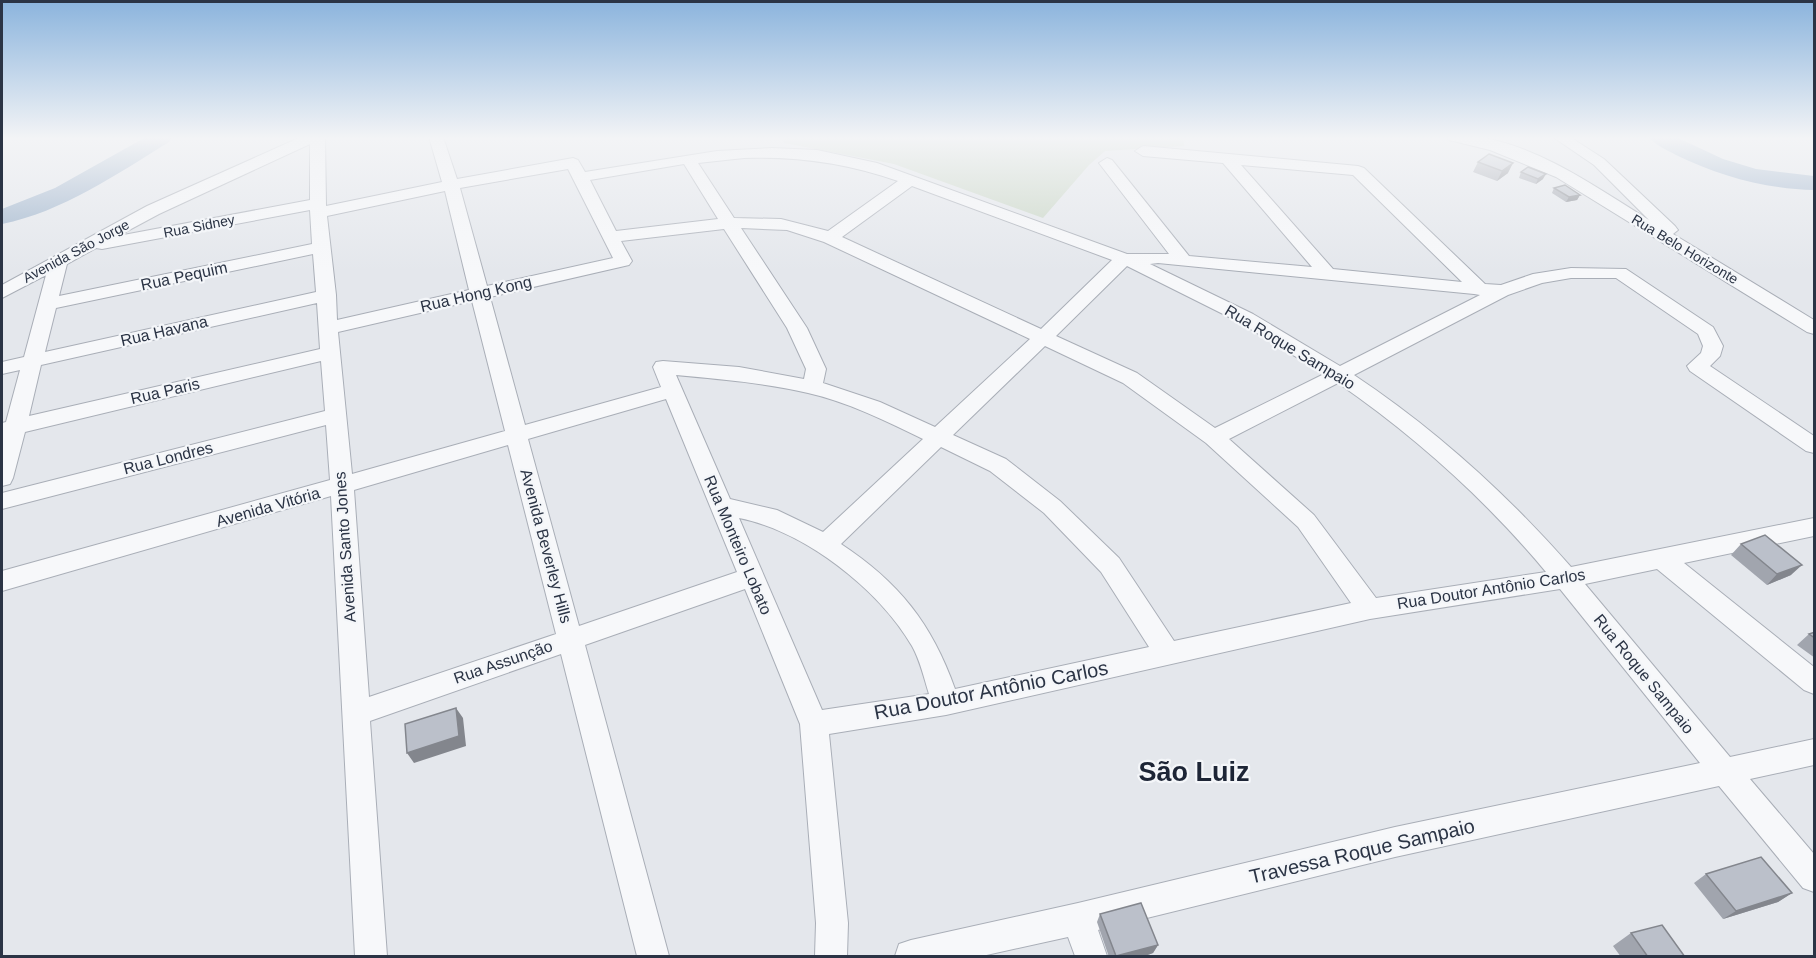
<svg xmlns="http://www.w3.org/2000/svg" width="1816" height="958" font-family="Arial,sans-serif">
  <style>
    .green { fill: #c9d6c5 }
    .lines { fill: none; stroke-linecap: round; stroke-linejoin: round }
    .river { fill: #9fb4cc; fill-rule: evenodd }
    .street-casing { stroke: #a9aeb7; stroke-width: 2 }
    .street { fill: #f7f8fa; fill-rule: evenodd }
    .wall { fill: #a1a5ae }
    .shaded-wall { fill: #83868d }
    .building { fill: #bbc0ca; stroke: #83868d; stroke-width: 1.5 }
    .labels { text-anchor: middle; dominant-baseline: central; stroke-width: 4.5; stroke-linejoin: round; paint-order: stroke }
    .far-street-label { font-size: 14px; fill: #2b3445; stroke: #f4f6f9 }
    .street-label { font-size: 16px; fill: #2b3445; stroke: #f4f6f9 }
    .near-street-label { font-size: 20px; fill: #2b3445; stroke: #f4f6f9 }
    .near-district-label { font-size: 27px; font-weight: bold; fill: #1d2536; stroke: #f4f6f9 }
  </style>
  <rect width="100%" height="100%" fill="#e4e7ec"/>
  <!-- green -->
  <path class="green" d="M782 137H1183L1184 146 1105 151 1089 165 1043 218 894 164 784 143Z"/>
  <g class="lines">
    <!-- river -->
    <path class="river" d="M146 137H172L169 142C117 174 62 212 2 224V209L55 188Z
      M1649 137H1676L1723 159 1756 169 1814 176V190C1766 189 1719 176 1676 155 1667 150 1655 145 1649 137Z"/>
    <!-- street casing -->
    <g class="street-casing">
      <path id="street" d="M301 137H325L326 206 442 182 429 137H443L457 179 573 158 578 160 585 172 717 151 772 148 817 150 877 163 1127 254H1169L1099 163 1107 158 1112 160 1189 256 1312 267 1223 163 1143 156 1135 151 1143 146 1358 166 1364 168 1485 284 1501 285 1533 274 1571 268 1626 269 1713 327 1723 346 1720 356 1710 366 1814 436V453L1806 451 1690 371 1687 366 1701 353 1703 346 1698 334 1616 278H1571L1542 283 1508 295 1354 375C1435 429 1507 494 1571 567L1814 518V536L1684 563 1814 667V694L1804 690 1657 569 1585 584 1730 757 1814 739V765L1750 779 1814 854V892L1803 888 1719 786 1395 857 1098 930 1107 956H1075L1068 937 982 956H895L899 944 911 940 1078 903 1395 827 1700 763 1560 589 1370 619 946 715 829 734 848 923 847 956H815L816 923 800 724 745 589 585 645 669 956H637L561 654 370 721 387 956H355L331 496 2 591V571L330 480 326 425 2 509V493L325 411 321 361 25 432 13 478 10 484 2 486V423L6 422 20 370 2 374V362L24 357 46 275 2 298V285L147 206ZM310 144V200L118 236 159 214ZM744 158C799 156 847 163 898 181L828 231 781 219 734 218 698 163ZM684 164 718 219 616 231 590 180ZM1241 165 1353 175 1462 282 1333 269ZM568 169 613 258 487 286 460 188ZM912 186 1112 260 1041 329 842 237ZM445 191 469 290 337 320 336 295 327 216ZM310 210 312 244 59 296 67 264 96 248 102 249ZM741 228 787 230 824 242 1030 339 935 427 880 402 823 383 826 369 807 328ZM724 229 787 328 806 369 804 379 739 367 663 361 656 362 653 367 661 387 525 425 490 297 629 265 632 261 621 241ZM313 254 316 292 45 352 56 308ZM1158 263 1474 294 1480 295 1340 366 1253 314 1150 264ZM1127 266 1239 322 1324 374 1215 428 1137 373 1056 336ZM472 301 505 431 352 474 338 332ZM317 303 320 349 29 416 41 365ZM1045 346 1123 383 1206 443 1298 527 1351 603 1174 641 1119 558 1060 501 1006 459 953 435ZM676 375C720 379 765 383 808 393 848 402 886 421 923 439L823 532 777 510 730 499ZM1338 383C1416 437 1485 499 1546 572L1376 598 1314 515 1229 439ZM666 399 737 572 579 626 528 439ZM508 445 556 634 369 697 354 490ZM941 447 990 471 1044 513 1101 572 1149 647 955 689C932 624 899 582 841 544ZM739 518C804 531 878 588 912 646 920 660 924 678 929 694L822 710Z
        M1447 137C1457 137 1469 136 1479 137 1541 147 1597 188 1649 220L1594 165 1553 137H1570L1604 159 1675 226 1678 230 1673 234 1814 320V334L1807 332 1556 177 1490 150 1449 140Z"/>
    </g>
    <!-- street -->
    <use href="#street" class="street"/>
  </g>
  <!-- wall -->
  <path class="wall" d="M1478 162 1508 173 1497 181 1473 172Z
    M1521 172 1543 179 1536 184 1519 178Z
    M1554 188 1580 195 1577 200 1566 202 1552 193Z
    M1741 544 1791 575 1767 585 1731 555Z
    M1815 632V658L1797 645 1809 634Z
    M1706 874 1792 893 1778 902 1723 919 1694 883Z
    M1100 914 1158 945 1153 953 1142 957H1109L1097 922Z
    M1631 933 1685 957H1621L1613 946Z"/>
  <!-- shaded-wall -->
  <path class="shaded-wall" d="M1513 163 1508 173 1497 181 1502 171Z
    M1546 174 1543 179 1536 184 1538 179Z
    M1580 195 1577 200 1566 202 1569 197Z
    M1802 565 1791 575 1767 585 1777 574Z
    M456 708 463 718 466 746 414 763 407 753Z
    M1792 893 1778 902 1723 919 1736 911Z
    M1158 945 1153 953 1142 957 1116 956Z"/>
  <!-- building -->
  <path class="building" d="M1489 154 1513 163 1502 171 1478 162Z
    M1528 167 1546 174 1538 179 1521 172Z
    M1565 185 1580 195 1569 197 1554 188Z
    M1765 535 1802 565 1777 574 1741 544Z
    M1815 632V638L1809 634Z
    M456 708 459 736 407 753 405 724Z
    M1761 857 1792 893 1736 911 1706 874Z
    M1141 903 1158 945 1116 956 1100 914Z
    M1662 925 1685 957H1648L1631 933Z"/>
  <!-- sky -->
  <linearGradient id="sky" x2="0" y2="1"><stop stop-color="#8bb4dd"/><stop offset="0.51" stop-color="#f3f4f6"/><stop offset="1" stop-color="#f3f4f6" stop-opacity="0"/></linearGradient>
  <rect width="1816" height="271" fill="url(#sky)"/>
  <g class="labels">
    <!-- far-street labels -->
    <g class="far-street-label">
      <text transform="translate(199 226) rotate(-11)">Rua Sidney</text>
      <text transform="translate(1685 249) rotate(31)">Rua Belo Horizonte</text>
      <text transform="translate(76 251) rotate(-28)">Avenida São Jorge</text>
    </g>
    <!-- street labels -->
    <g class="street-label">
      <text transform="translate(184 276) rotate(-12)">Rua Pequim</text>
      <text transform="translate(476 294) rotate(-13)">Rua Hong Kong</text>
      <text transform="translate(164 331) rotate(-13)">Rua Havana</text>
      <text transform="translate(1290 347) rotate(31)">Rua Roque Sampaio</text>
      <text transform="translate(165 391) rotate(-13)">Rua Paris</text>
      <text transform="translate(168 458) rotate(-14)">Rua Londres</text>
      <text transform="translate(268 507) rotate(-16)">Avenida Vitória</text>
      <text transform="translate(738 545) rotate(67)">Rua Monteiro Lobato</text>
      <text transform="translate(546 546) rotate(75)">Avenida Beverley Hills</text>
      <text transform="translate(345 547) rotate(-94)">Avenida Santo Jones</text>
      <text transform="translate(1491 589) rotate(-9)">Rua Doutor Antônio Carlos</text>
      <text transform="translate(503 662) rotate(-19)">Rua Assunção</text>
      <text transform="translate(1644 674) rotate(51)">Rua Roque Sampaio</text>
    </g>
    <!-- near-street labels -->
    <g class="near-street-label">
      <text transform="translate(991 690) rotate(-11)">Rua Doutor Antônio Carlos</text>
      <text transform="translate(1362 851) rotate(-13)">Travessa Roque Sampaio</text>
    </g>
    <!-- near-district labels -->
    <g class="near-district-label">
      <text x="1194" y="772">São Luiz</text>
    </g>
  </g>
  <!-- border -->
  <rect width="1816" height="958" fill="none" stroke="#2b3445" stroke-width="6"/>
</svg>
